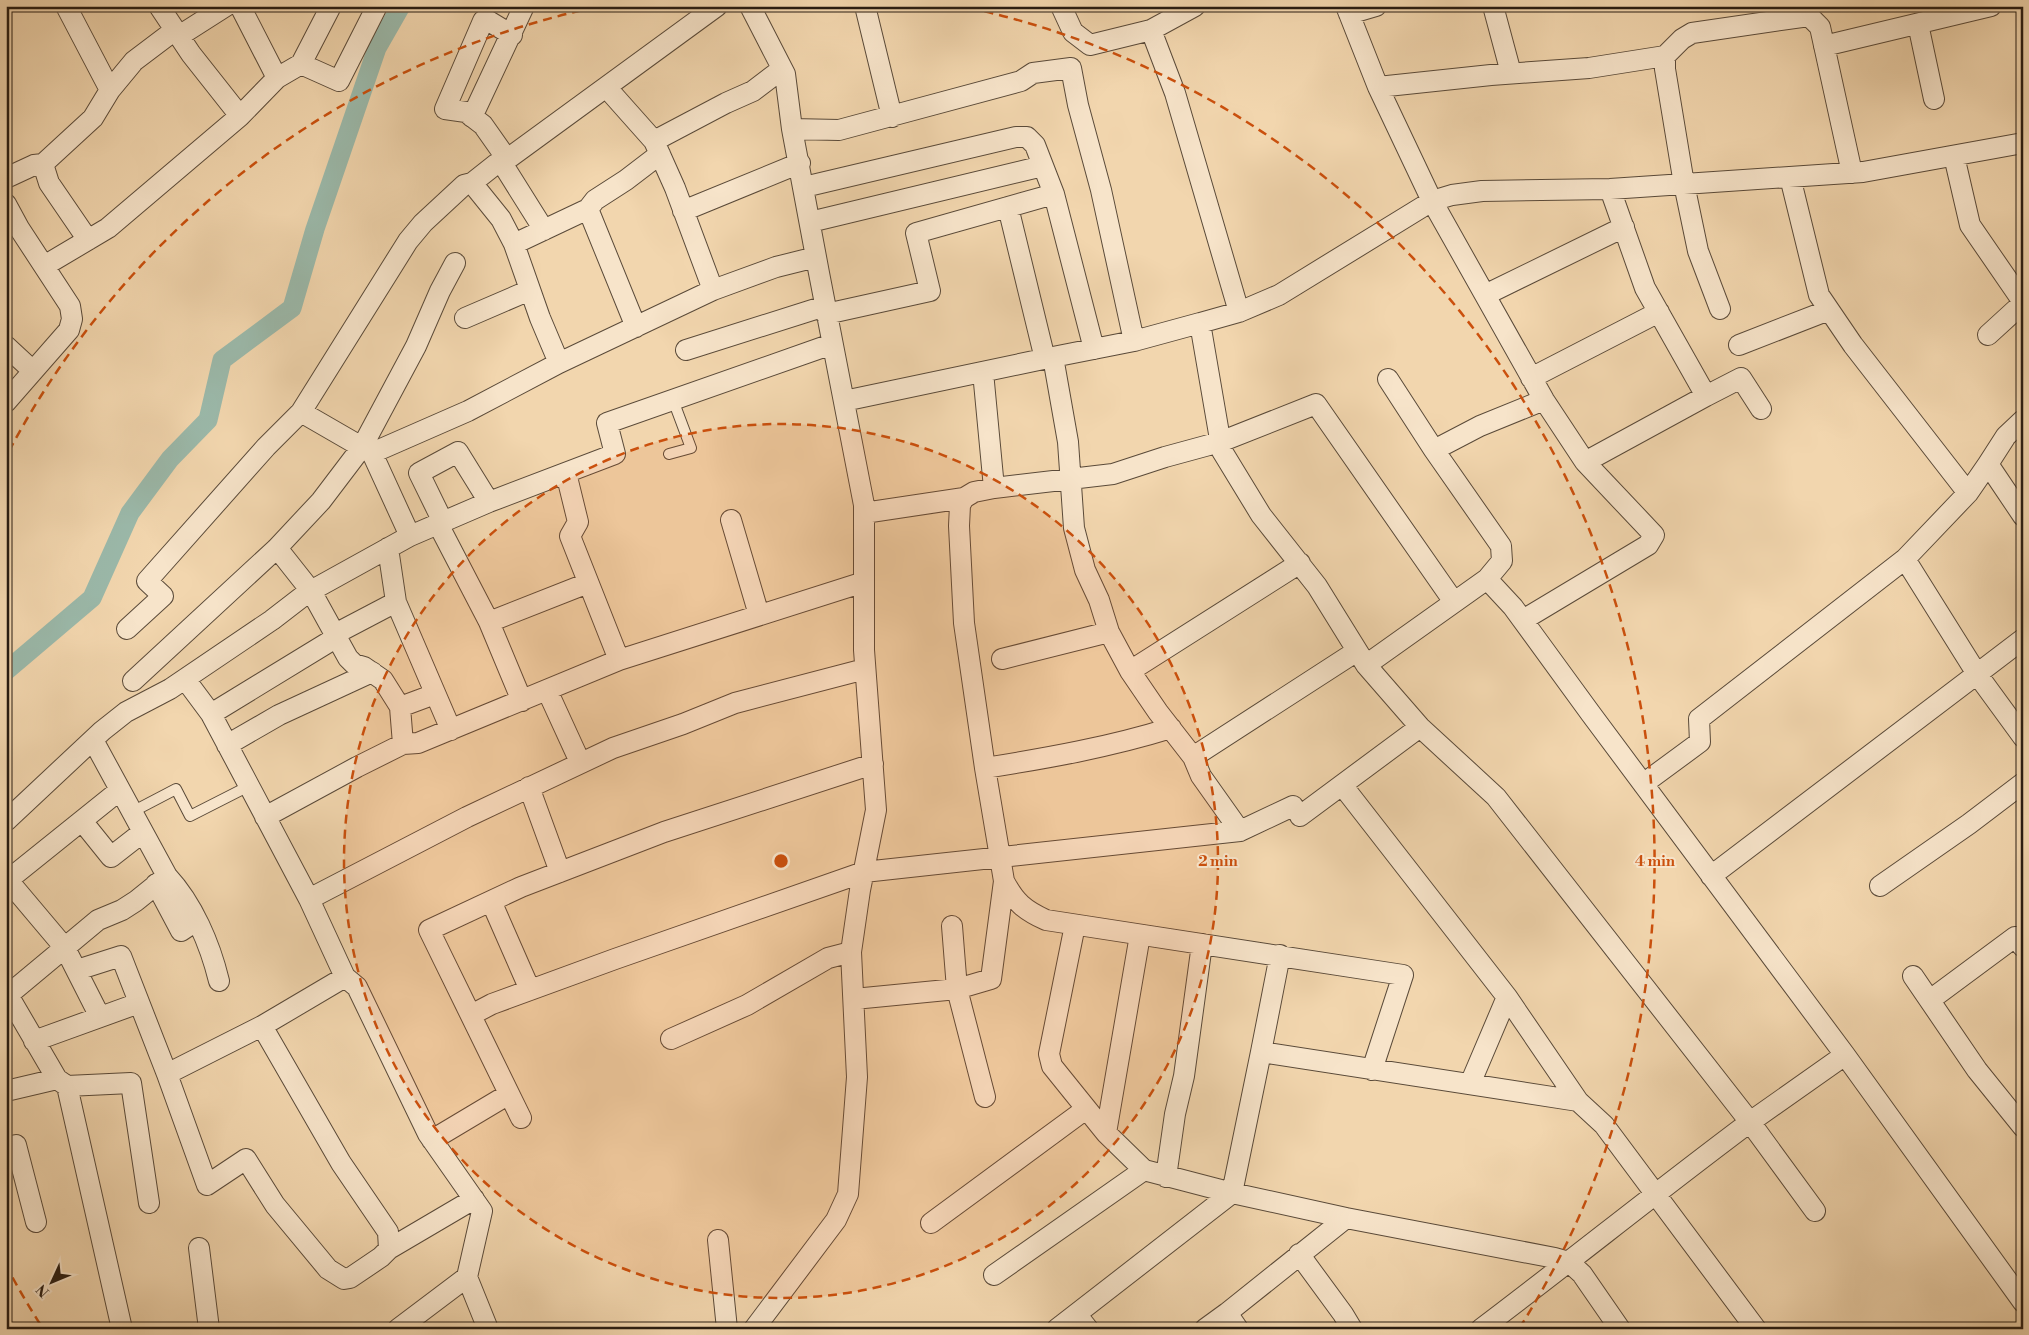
<svg xmlns="http://www.w3.org/2000/svg" width="2029" height="1335" font-family="'Libre Bodoni',serif">
  <style>
    .lines { fill: none; stroke-linecap: round; stroke-linejoin: round }
    .canal { stroke: #9bb9aa; stroke-width: 19 }
    .lane-casing { stroke: #5a4a39; stroke-width: 12 }
    .street-casing { stroke: #5a4a39; stroke-width: 22 }
    .lane { stroke: #f7e4ca; stroke-width: 10 }
    .street { stroke: #f7e4ca; stroke-width: 20 }
    .ring { fill: none; stroke: #cb500d; stroke-width: 2.5; stroke-dasharray: 9 6 }
    .centre { fill: #cb500d; stroke: #f7e4ca; stroke-width: 2.5 }
    .ring-label { font-size: 15px; text-anchor: middle; font-weight: bold; fill: #cb500d; stroke: #f7e4ca; stroke-width: 4; stroke-linejoin: round; paint-order: stroke }
  </style>
  <rect width="100%" height="100%" fill="#f2d6ae"/>
  <filter id="stains"><feTurbulence type="fractalNoise" baseFrequency=".004" numOctaves="4"/><feColorMatrix values="0 0 0 0 .2 0 0 0 0 .09 0 0 0 0 .02 0 0 0 .5 -.17"/></filter>
  <radialGradient id="worn" r=".72"><stop offset=".6" stop-color="#630" stop-opacity="0"/><stop offset="1" stop-color="#630" stop-opacity=".3"/></radialGradient>
  <g class="lines">
    <!-- canal -->
    <path class="canal" d="M6 671 92 598 130 513 170 459 208 420 222 360 292 308 315 229 377 48 401 6"/>
    <!-- lane casing -->
    <g class="lane-casing">
      <path id="lane" d="M669 454 691 448 673 400
        M132 812 176 789 190 816 249 786"/>
    </g>
    <!-- street casing -->
    <g class="street-casing">
      <path id="street" d="M66 6 110 90
        M159 6 191 54 240 116 277 78 301 64 339 81 377 6
        M240 6 277 78
        M750 6 785 74 792 129 819 273 864 505V650L876 810 860 890 851 952 857 1077 848 1194 836 1220 754 1329
        M865 6 892 117
        M1061 6 1073 32 1090 45 1151 30 1195 6
        M1346 6 1378 87
        M1493 6 1511 73
        M1349 14 1376 6
        M1918 24 1934 99
        M1151 30 1175 93 1239 312
        M512 35 487 20 483 21 445 109 466 112 483 125 502 152V163L717 6
        M179 36 226 6
        M1824 46 1991 6
        M301 64 331 6
        M606 87 654 141 675 188 713 290
        M472 117 524 6
        M792 129 839 130 1021 81 1033 73 1071 68 1078 105 1101 190 1134 341
        M654 141 726 103 753 91 782 69
        M1954 156 1970 225 2023 302
        M43 164 93 118 110 90 134 61 175 30
        M1790 177 1819 295 1853 345 1968 493
        M6 178 34 165 43 164 49 183 88 240
        M472 183 496 164 502 163 544 230
        M804 187 1016 137H1027L1035 145 1054 194 1094 349
        M1610 189 1645 288 1706 396 1585 462 1544 400 1432 201 1452 195 1482 191 1610 189 1863 172 2023 143
        M6 204 19 228 70 306 72 319 69 330 6 402
        M1008 207 1045 359
        M588 209 595 200 626 180 660 154
        M683 211 800 163
        M810 222 1043 166
        M514 244 588 209 636 327
        M44 266 108 228 240 116
        M1485 295 1624 227
        M1720 309 1698 251 1684 184 1665 69V56L1682 39 1692 33 1809 16 1820 27 1852 173
        M826 314 930 291 916 233 1054 194
        M465 318 530 290
        M1200 323 1239 312 1279 295 1432 201 1378 87 1491 75 1589 68 1665 56
        M1988 335 2023 303
        M1739 345 1829 310
        M6 346 33 371
        M686 350 825 306
        M983 372 994 488 1113 474 1165 457 1220 442 1316 404 1454 602
        M1531 378 1659 312
        M1388 379 1434 450
        M1706 396 1741 378 1761 409
        M844 401 1053 357
        M301 412 408 241 423 223 464 185 472 183 501 219 514 244 540 318 559 363
        M372 453 410 536
        M1988 464 2006 436 2023 420
        M566 473 578 522 570 536 619 660
        M994 488 974 492 964 498 960 505 959 526 964 623 985 768C1048 758 1110 747 1171 728
        M864 513 964 498
        M731 520 759 615
        M443 522 419 473 458 452 489 502
        M438 524 489 622 522 701
        M277 548 311 591 348 658 354 664 364 667 383 680 400 707 403 744
        M388 548 396 602 451 730
        M1905 559 1968 493 1988 464 2023 516
        M1487 579 1502 561 1501 546 1434 450 1480 426 1544 400
        M1523 620 1648 545 1654 535 1585 462
        M489 622 588 583
        M127 629 163 596 147 581 266 447 301 412 372 453 468 411 559 363 713 290 776 267 816 257
        M335 634 396 602
        M1357 651 1193 757 1158 712 1130 671 1109 632 1099 600 1085 570 1074 528 1068 442 1053 357 1134 341 1200 323 1222 451 1261 515 1317 586 1366 665 1420 727 1496 797 1750 1122C1659 1190 1571 1261 1481 1329
        M1002 659 1109 632
        M1366 665 1487 579 1513 607 1591 714 1845 1055 2023 1302
        M1130 671 1300 563
        M185 679 211 714 309 899
        M133 681 277 548 321 501 362 447 416 346 440 291 455 263
        M547 690 580 762
        M400 707 435 694
        M211 714 337 637
        M227 745 279 715 372 672
        M1193 757 1201 776 1240 831
        M1643 784 1700 742 1699 719 1905 559 1977 674 2023 639
        M1342 785 1507 997
        M529 787 560 872
        M1300 816 1420 727
        M265 817 357 767 403 744 418 743 619 660 864 582
        M6 821 102 731 126 712 170 689 272 620 307 593 410 536 489 502 615 454 607 423 832 344
        M82 821 111 857 143 832
        M167 876C193 904 210 944 219 981
        M1711 876 1977 674 2023 737
        M6 878 65 948 100 1017
        M8 880 120 790
        M1004 881C1015 902 1024 910 1046 920L1403 975 1372 1070
        M156 884 181 931 196 921
        M1880 886 1969 824 2023 783
        M491 901 530 990
        M1075 925 1049 1054 1052 1066 1106 1133
        M952 926 957 989 985 1097
        M1140 935 1106 1133 1144 1170 1232 1193 1261 1052 1578 1101 1604 1125 1756 1329
        M77 970 121 956 167 1074
        M1913 976 1977 1070 2023 1127
        M345 977 309 899 467 817 613 748 683 724 735 703 865 669
        M854 999 957 989 991 979 1004 881 985 768
        M1930 1000 2015 937 2023 947
        M471 1015 492 1004 615 959 864 872 1240 831 1293 806
        M262 1026 167 1074 207 1185 246 1159 275 1205 328 1269 344 1279 350 1278 381 1257 389 1249 388 1232 341 1163 262 1026 345 977 357 987 428 1134 482 1211 467 1277
        M671 1039 747 1005 828 958 851 952
        M34 1041 139 1003
        M1261 1052 1280 955
        M57 1079 8 995 98 920 122 910 136 901 167 876 93 740
        M1470 1084 1507 997 1578 1101
        M67 1086 131 1083 149 1203
        M6 1091 57 1079 67 1086 122 1329
        M521 1118 429 930 521 887 664 832 873 764
        M432 1140 509 1094
        M6 1148 16 1145 36 1222
        M1166 1177 1175 1114 1184 1076 1202 944
        M1815 1211 1750 1122 1845 1055
        M1346 1218 1555 1258 1569 1262 1582 1274 1620 1329
        M931 1223 1086 1109
        M718 1240 727 1329
        M199 1248 209 1329
        M389 1249 474 1199
        M1299 1254 1343 1314 1352 1329
        M994 1275 1144 1170
        M1077 1315 1088 1329
        M398 1329 467 1277 488 1329
        M1057 1329 1232 1193 1346 1218 1227 1313
        M1205 1329 1227 1313 1238 1329"/>
    </g>
    <!-- lane -->
    <use href="#lane" class="lane"/>
    <!-- street -->
    <use href="#street" class="street"/>
  </g>
  <!-- distance rings -->
  <circle cx="781" cy="861" r="437" fill="#cb500d" fill-opacity=".12"/>
  <g class="ring">
    <circle cx="781" cy="861" r="437"/>
    <path d="M40 1324A874 874 0 0 1 9 1271M9 451A874 874 0 0 1 592 8M970 8A874 874 0 0 1 1522 1324"/>
  </g>
  <circle cx="781" cy="861" r="8" class="centre"/>
  <g class="ring-label">
    <text x="1218" y="866">2 min</text>
    <text x="1655" y="866">4 min</text>
  </g>
  <!-- margin -->
  <rect width="2029" height="1335" fill="none" stroke="#f2d6ae" stroke-width="25"/>
  <rect x="8" y="8" width="2014" height="1320" fill="none" stroke="#281c12" stroke-width="2.5"/>
  <rect x="12" y="12" width="2004" height="1310" fill="none" stroke="#281c12"/>
  <!-- north arrow -->
  <g transform="translate(52 1282) rotate(226)" stroke="#f7e4ca" stroke-width="4" paint-order="stroke">
  <path d="M0-4L9 19L0 12L-9 19Z" fill="#281c12"/>
  <text y="-8" font-size="14" font-weight="bold" text-anchor="middle" fill="#281c12">N</text>
  </g>
  <rect width="100%" height="100%" filter="url(#stains)"/>
  <rect width="100%" height="100%" fill="url(#worn)"/>
</svg>
